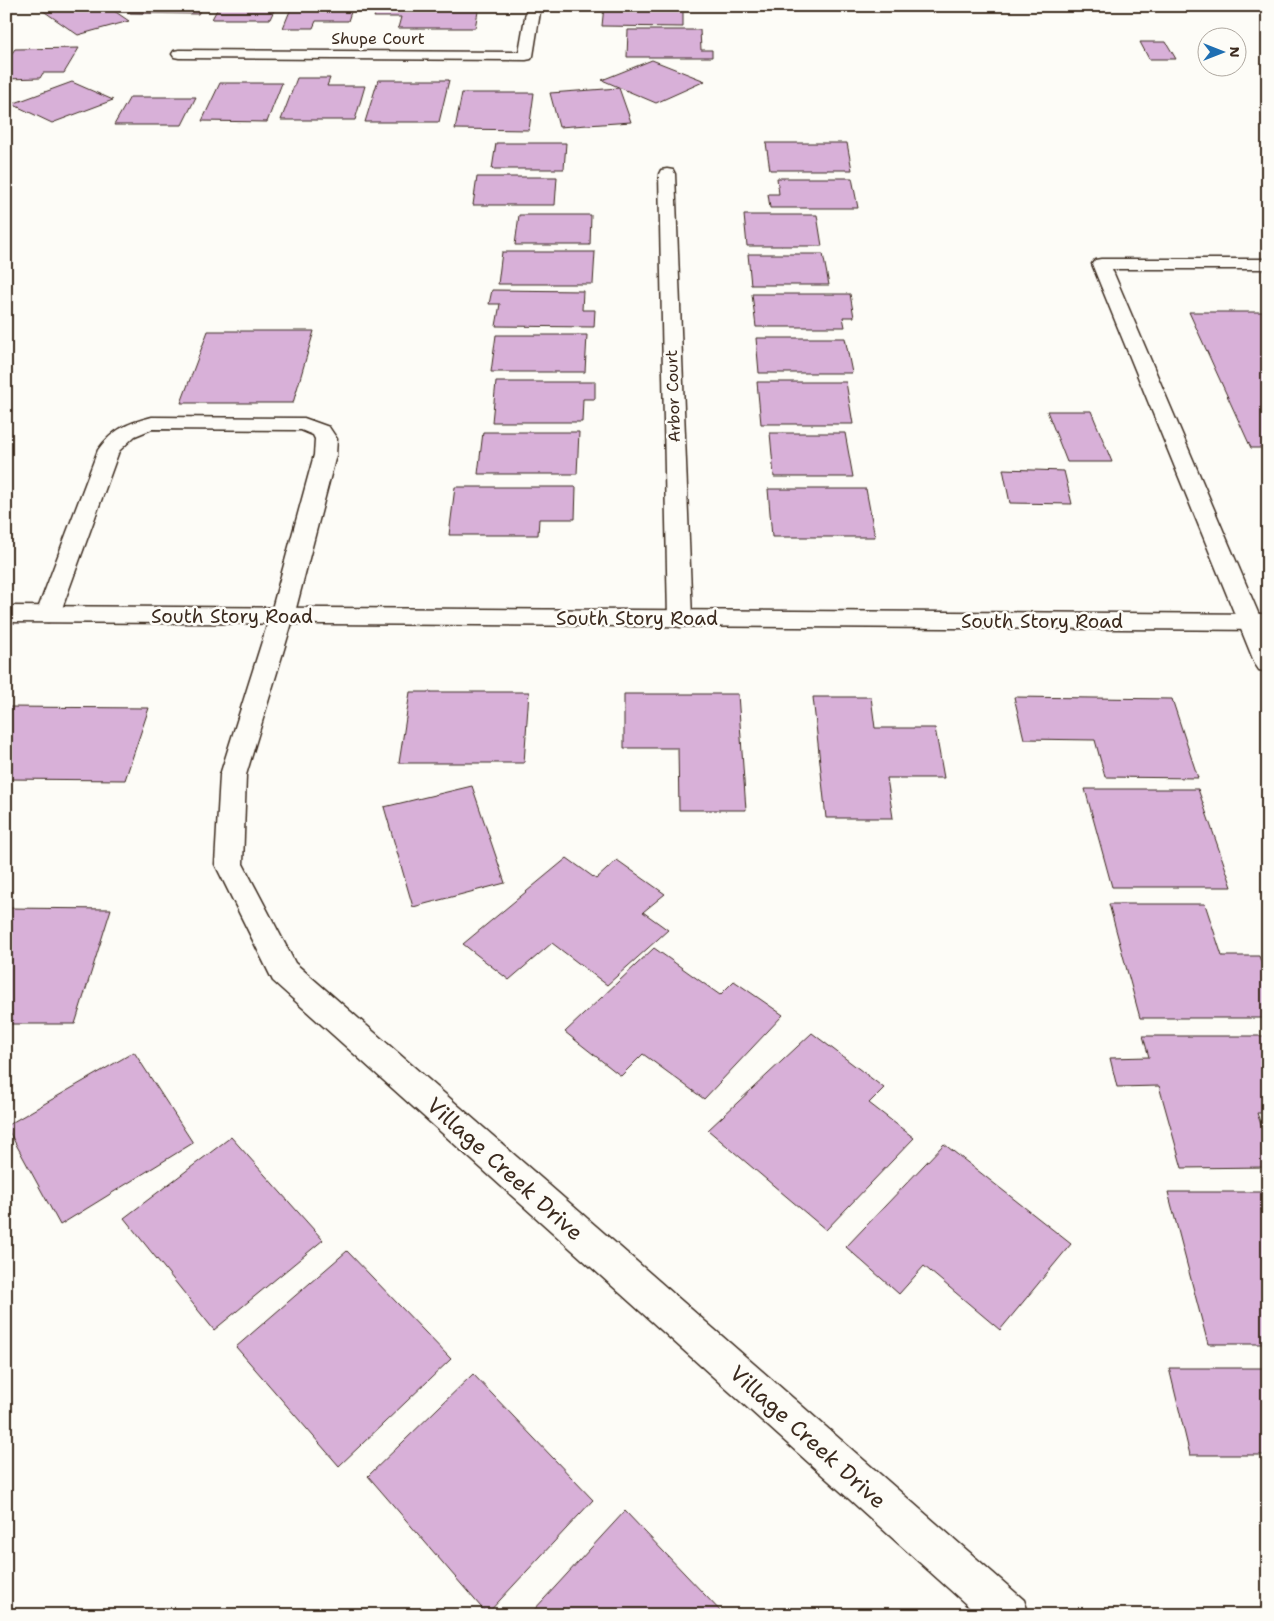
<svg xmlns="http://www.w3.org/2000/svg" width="1274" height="1621" font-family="'Shantell Sans',sans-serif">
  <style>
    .building { fill: #d8b0d8; stroke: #3b2a1e }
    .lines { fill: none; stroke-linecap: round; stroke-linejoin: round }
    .lane-casing { stroke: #3b2a1e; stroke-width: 3 }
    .street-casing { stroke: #3b2a1e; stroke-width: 3 }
    .secondary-casing { stroke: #3b2a1e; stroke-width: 3 }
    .lane { fill: #fdfcf7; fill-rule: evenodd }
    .street { fill: #fdfcf7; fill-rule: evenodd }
    .secondary { fill: #fdfcf7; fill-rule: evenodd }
    .labels { text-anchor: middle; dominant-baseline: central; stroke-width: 5; stroke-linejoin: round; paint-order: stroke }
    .far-street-label { font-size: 16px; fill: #3b2a1e; stroke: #fdfcf7 }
    .street-label { font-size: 19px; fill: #3b2a1e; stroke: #fdfcf7 }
    .near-street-label { font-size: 22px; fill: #3b2a1e; stroke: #fdfcf7 }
  </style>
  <rect width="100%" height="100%" fill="#fdfcf7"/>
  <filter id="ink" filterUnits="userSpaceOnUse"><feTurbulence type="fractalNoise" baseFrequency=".02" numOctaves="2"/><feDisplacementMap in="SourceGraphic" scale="10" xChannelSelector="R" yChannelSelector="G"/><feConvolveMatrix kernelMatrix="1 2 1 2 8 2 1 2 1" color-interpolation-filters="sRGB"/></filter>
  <g filter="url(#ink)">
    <!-- building -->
    <path class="building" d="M58 6H107L129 21 78 35 42 10Z
      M133 6H203L198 14 128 13Z
      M219 6H276L270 19H212Z
      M292 6H353L348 21H316L313 28H283Z
      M378 6H479L475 28H398L401 17H374Z
      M604 6H683V27L602 26Z
      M628 30H700L701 50H712V57H627Z
      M1140 42H1166L1176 59H1149Z
      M79 48 64 73H43L40 78 6 79V61L15 49Z
      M652 60 705 81 656 103 602 80Z
      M297 78H330L327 86H365L355 120H281Z
      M378 80H449L439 122H365Z
      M72 82 113 100 52 123 12 104Z
      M220 83H282L267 122 202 121Z
      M619 88 631 122 559 127 550 93Z
      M462 93H534L529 130 455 129Z
      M130 97H196L182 125H114Z
      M496 143H566L564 169H492Z
      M766 143H847L852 170H770Z
      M477 177H557L555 205H473Z
      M777 178H852L858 208H770L768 194H779Z
      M519 215H591L590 245H515Z
      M744 215H817L822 246H747Z
      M502 252H595L593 284H498Z
      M748 254H823L829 285H751Z
      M492 290 583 291 582 310H595L594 327 496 326 500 304H489Z
      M752 294H850L854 317H843L845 327H756Z
      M1189 312H1268V448H1251Z
      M208 331H314L293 403H181Z
      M496 335H587L585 372H491Z
      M756 338H845L852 373H759Z
      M496 382H595V399H583L582 422H492Z
      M757 382H846L853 424H761Z
      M1047 411H1091L1112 462H1067Z
      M483 432H579L577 474H478Z
      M770 433H845L853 477H774Z
      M1003 469 1064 471 1072 504 1010 503Z
      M455 487H576L575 519H539L538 535H449Z
      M768 489H866L875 537H772Z
      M410 692H529L524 763H399Z
      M624 694H738L746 810H679L678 748H624Z
      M813 697H871L875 728H935L944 778H887L893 818H826Z
      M1014 697 1172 699 1198 778 1105 777 1095 740 1024 739Z
      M6 707 149 708 125 780 6 779Z
      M472 786 505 883 413 907 384 807Z
      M1085 789H1198L1232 887H1112Z
      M567 858 596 879 617 860 665 894 643 912 668 930 607 985 552 943 509 980 463 944Z
      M1109 904H1205L1222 956H1259L1268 980V1018H1140Z
      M6 908 111 909 75 1024H6Z
      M654 948 720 995 734 981 783 1015 704 1099 643 1054 621 1076 565 1032Z
      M812 1033 884 1088 869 1103 914 1138 826 1230 708 1130Z
      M1143 1036H1268V1113H1257L1268 1144V1167L1182 1168 1159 1086 1117 1087 1110 1058 1149 1057Z
      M134 1052 193 1143 60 1225 6 1126Z
      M231 1137 323 1240 214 1330 124 1218Z
      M944 1144 1071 1244 1000 1330 924 1266 899 1294 846 1247Z
      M1168 1192H1268V1344H1208Z
      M347 1251 451 1359 339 1466 236 1347Z
      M1169 1368H1268V1455H1190Z
      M473 1374 593 1500 487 1614 368 1476Z
      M625 1511 724 1615H536L533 1611Z"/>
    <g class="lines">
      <!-- lane casing -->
      <g class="lane-casing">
        <path id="lane" d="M6 6H14L11 10 6 11Z
          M1101 259H1268V269H1112L1262 622 1259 628 1250 630 1241 628 1238 622 1092 264 1095 260Z
          M152 417 304 418 329 427 337 439 336 455 294 616 291 622 282 624 273 622 270 616 314 455 315 439 313 435 301 430 152 429 135 436 119 451 60 614 57 620 48 622 39 620 36 614 98 450C113 429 128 423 152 417Z"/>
      </g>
      <!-- street casing -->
      <g class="street-casing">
        <path id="street" d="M527 6H541L533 56 531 59 526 60 179 58 174 57 172 54 174 51 179 50 519 52Z
          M667 169 673 170 675 174 692 619 689 625 680 627 671 625 668 619 659 174 661 170Z
          M282 608 291 610 294 616 246 775 243 864 295 963 1024 1600 1029 1615H978L273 981 215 864 220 775 270 616 273 610Z
          M1250 614 1259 616 1268 635V672L1259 670 1255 664 1238 622 1241 616Z"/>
      </g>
      <!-- secondary casing -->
      <g class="secondary-casing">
        <path id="secondary" d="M6 606 1268 614V630L6 622Z"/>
      </g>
      <!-- lane -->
      <use href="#lane" class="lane"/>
      <!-- street -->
      <use href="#street" class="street"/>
      <!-- secondary -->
      <use href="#secondary" class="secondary"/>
    </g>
  </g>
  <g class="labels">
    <!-- far-street labels -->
    <g class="far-street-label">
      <text x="378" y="38">Shupe Court</text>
      <text transform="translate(673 396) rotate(-92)">Arbor Court</text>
    </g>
    <!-- street labels -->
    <g class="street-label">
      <text x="232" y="616">South Story Road</text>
      <text x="637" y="618">South Story Road</text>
      <text x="1042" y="621">South Story Road</text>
    </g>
    <!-- near-street labels -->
    <g class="near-street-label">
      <text transform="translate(505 1169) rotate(42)">Village Creek Drive</text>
      <text transform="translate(808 1437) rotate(42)">Village Creek Drive</text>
    </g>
  </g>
  <!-- margin -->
  <rect width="1274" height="1621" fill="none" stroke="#fdfcf7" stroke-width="25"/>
  <rect x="12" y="12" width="1249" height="1596" fill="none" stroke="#3b2a1e" stroke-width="2" filter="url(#ink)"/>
  <!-- north arrow -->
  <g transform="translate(1222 52) rotate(90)"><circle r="24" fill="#fdfcf7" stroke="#afa8a0"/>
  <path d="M0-4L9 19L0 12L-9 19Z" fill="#1f6fb2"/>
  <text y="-8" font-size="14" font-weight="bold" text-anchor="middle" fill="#3b2a1e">N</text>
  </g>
</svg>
